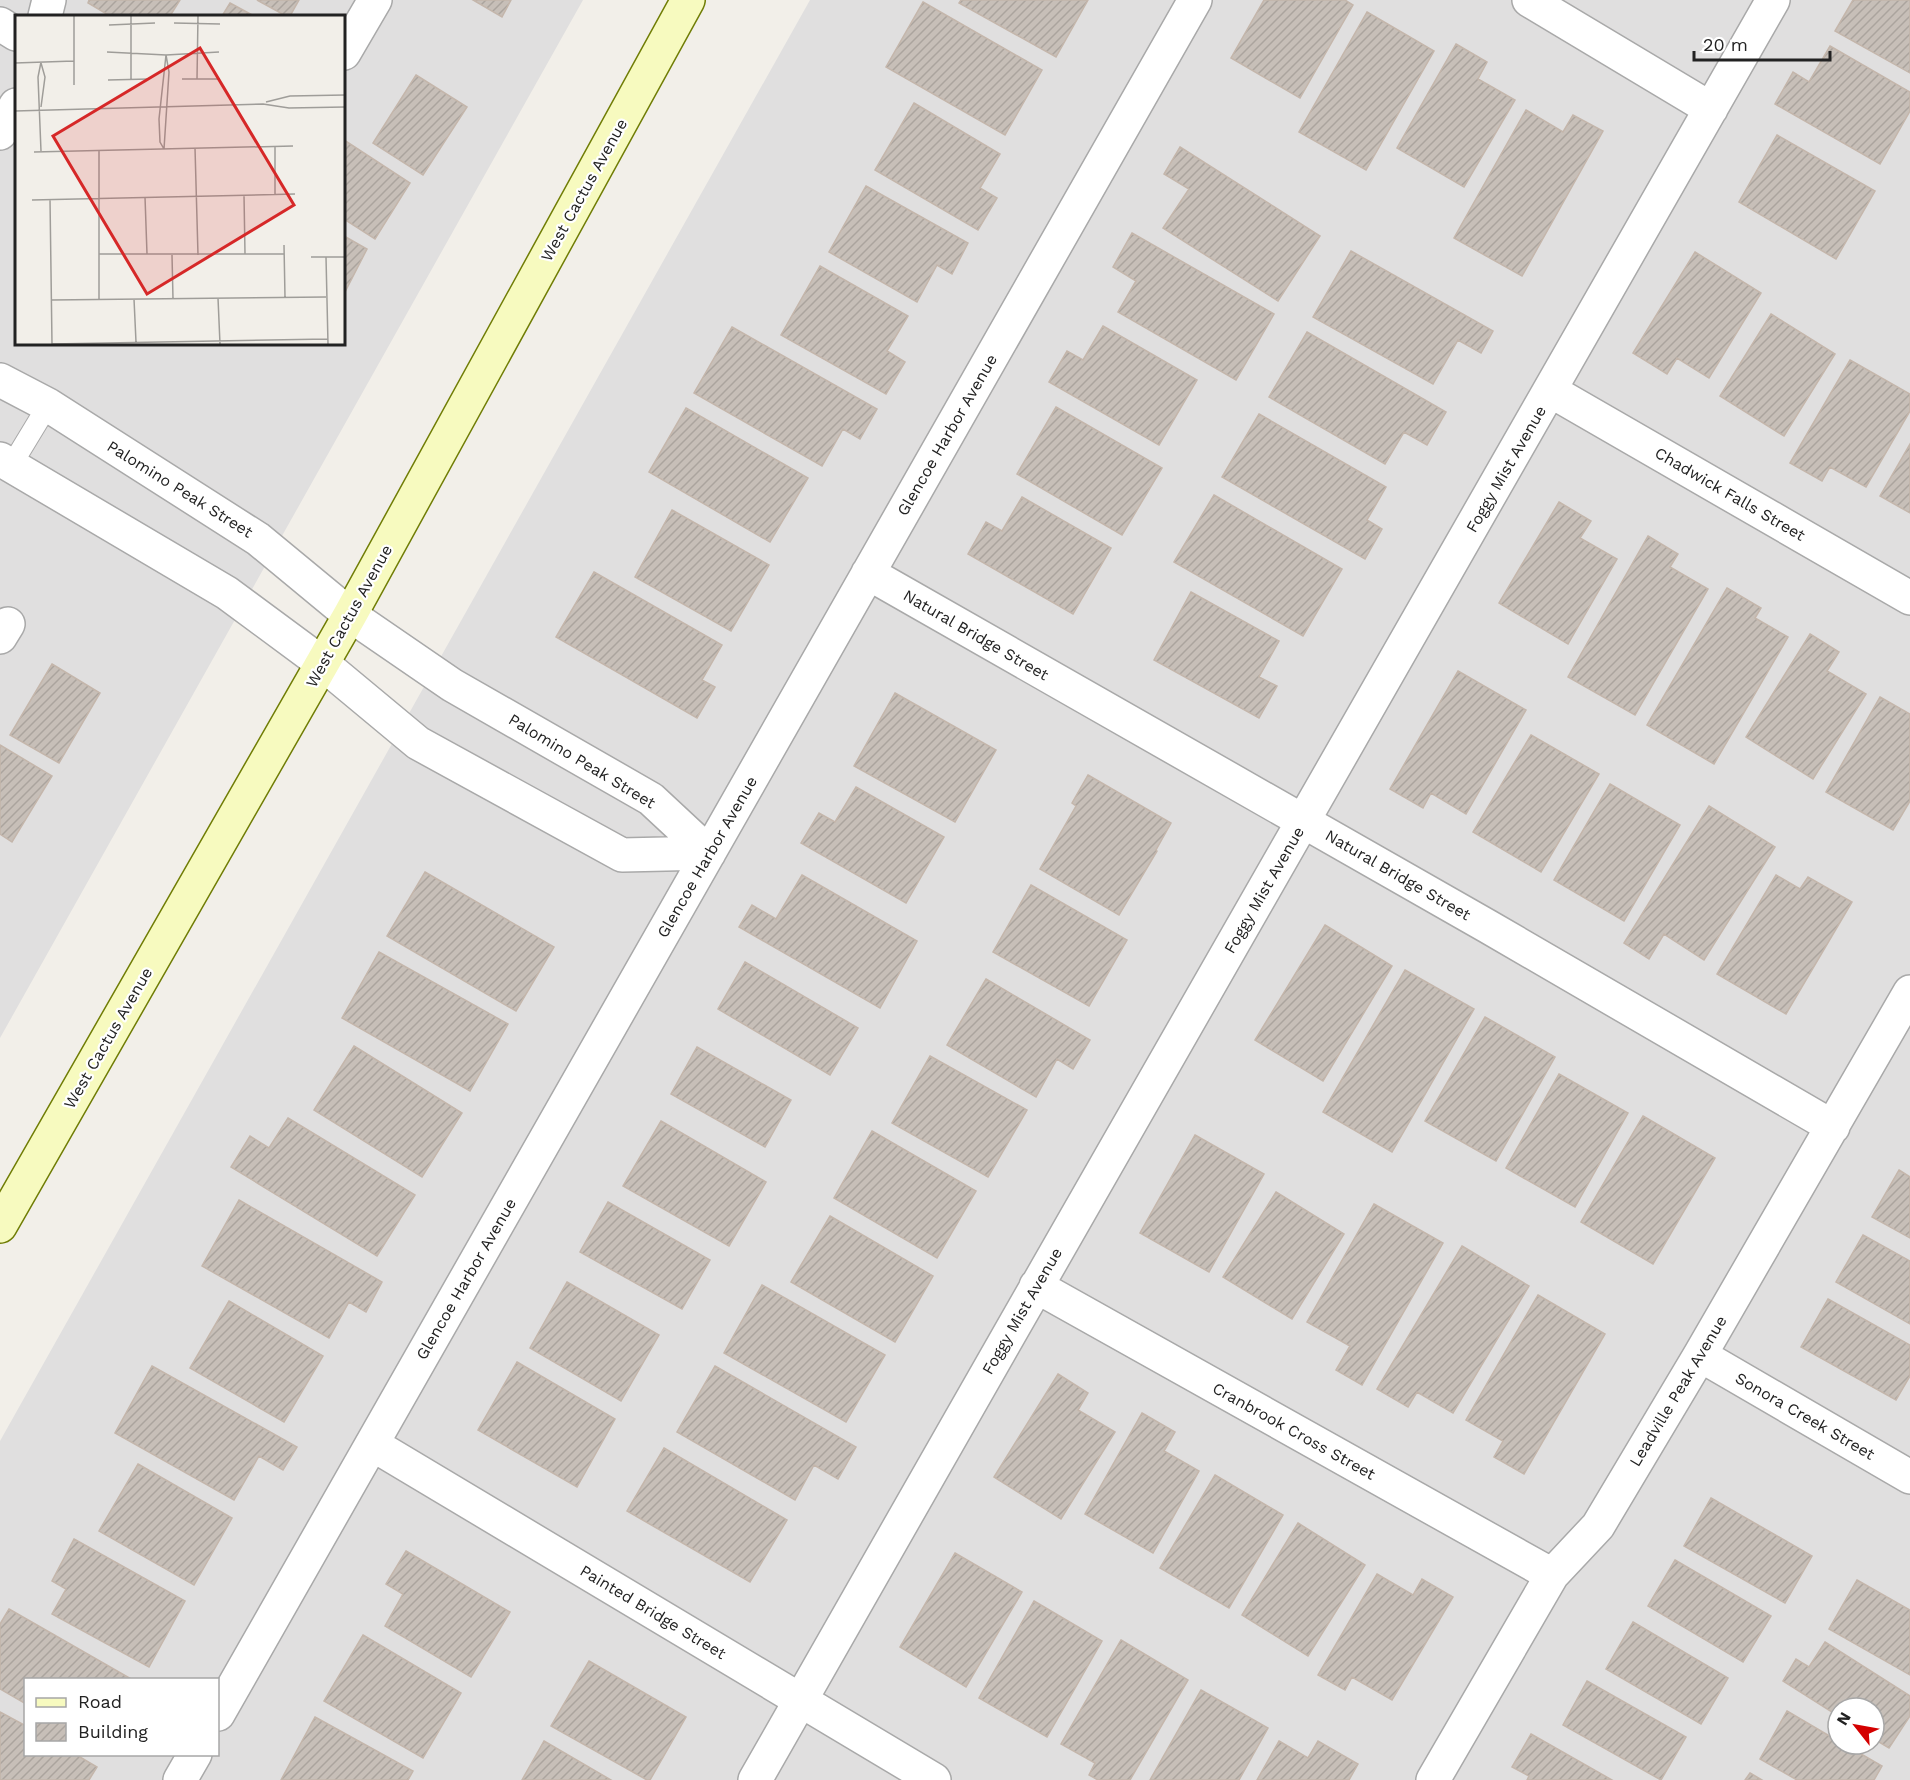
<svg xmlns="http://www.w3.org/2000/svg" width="1910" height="1780" font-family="'Work Sans',sans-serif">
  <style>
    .residential { fill: #e0dfdf; fill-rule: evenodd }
    .building { fill: url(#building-hatch); stroke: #c4b6ab; stroke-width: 1.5 }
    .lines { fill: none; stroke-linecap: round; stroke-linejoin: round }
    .lane-casing { stroke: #a9a9a9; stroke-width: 22 }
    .street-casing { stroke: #a9a9a9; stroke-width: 36 }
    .secondary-casing { stroke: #707d05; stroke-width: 36 }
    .lane { stroke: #fff; stroke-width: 20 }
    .street { stroke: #fff; stroke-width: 33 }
    .secondary { stroke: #f7fabf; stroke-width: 33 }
    .labels { text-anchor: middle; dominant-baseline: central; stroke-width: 4.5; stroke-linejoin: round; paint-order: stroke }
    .street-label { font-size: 16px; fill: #222; stroke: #fff }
    .inset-road { fill: none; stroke: #9f9d99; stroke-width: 1.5 }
    .view { fill: #d62828; fill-opacity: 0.15; stroke: #d62828; stroke-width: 3 }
    .inset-edge { fill: none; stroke: #222; stroke-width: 3 }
  </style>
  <defs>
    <pattern id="building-hatch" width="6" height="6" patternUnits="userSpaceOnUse" patternTransform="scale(1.5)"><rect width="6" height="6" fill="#c7bfb8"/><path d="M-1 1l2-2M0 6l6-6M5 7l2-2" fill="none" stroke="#aba49e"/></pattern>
  </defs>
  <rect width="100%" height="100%" fill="#f2efe9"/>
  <!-- residential -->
  <path class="residential" d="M0 0H583L0 1038ZM16 16H344V344H16Z
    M810 0H1910V1780H0V1441ZM26 1680H218V1754H26ZM1838 1708H1874V1744H1838Z"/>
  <!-- building -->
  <path class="building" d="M89 0H180L170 16H110L88 3Z
    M257 0H299L290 16H286Z
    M473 0H511L502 17Z
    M961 0H1088L1056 57 959 3Z
    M1264 0H1345L1353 5 1300 98 1231 58Z
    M1853 0H1910V73L1835 31Z
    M923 2 1042 70 1005 135 886 67Z
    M230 3 254 16H222Z
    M1367 12 1434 51 1366 170 1299 132Z
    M1456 44 1487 62 1478 79 1515 100 1464 187 1397 148Z
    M1830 46 1910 92V111L1880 164 1775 104 1793 72 1809 82Z
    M416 75 467 107 423 175 373 143Z
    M914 103 1000 154 980 188 997 198 978 230 875 170Z
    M1526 110 1563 132 1573 115 1603 131 1522 276 1454 238Z
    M1777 135 1875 191 1836 259 1739 202Z
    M344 140 410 183 375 239 344 219Z
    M1180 147 1320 236 1278 301 1163 228 1189 189 1164 174Z
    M866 186 968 243 952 274 937 265 917 302 829 252Z
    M1132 233 1274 314 1236 380 1118 312 1136 281 1113 267Z
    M344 236 367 249 344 294Z
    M1351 251 1493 331 1481 353 1458 340 1433 384 1313 317Z
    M1695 252 1761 293 1709 378 1677 358 1667 374 1633 353Z
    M820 266 908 316 887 351 905 362 886 394 781 335Z
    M1771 314 1835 354 1784 436 1720 396Z
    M1103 326 1197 380 1159 445 1049 382 1067 351 1083 360Z
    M732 327 877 409 860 439 843 429 822 466 694 393Z
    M1307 332 1446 412 1427 445 1404 432 1385 464 1269 397Z
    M1850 360 1910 394V411L1866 487 1830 467 1822 481 1790 463Z
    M1056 407 1162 468 1122 535 1017 474Z
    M686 408 808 478 770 542 649 472Z
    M1259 414 1386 487 1367 520 1382 529 1365 559 1222 477Z
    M1910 444V513L1880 496Z
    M1214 495 1342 569 1303 636 1174 562Z
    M1022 497 1111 548 1073 614 968 554 986 522 1002 531Z
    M1559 502 1591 521 1580 538 1617 559 1568 644 1499 603Z
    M672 510 769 565 731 631 635 577Z
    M1648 536 1678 554 1670 567 1708 589 1635 715 1568 677Z
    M594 572 722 645 702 680 715 687 697 718 556 637Z
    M1727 588 1761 608 1755 618 1788 637 1714 764 1647 725Z
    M1191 592 1279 641 1259 677 1277 686 1259 718 1154 660Z
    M1810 634 1839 652 1827 671 1866 694 1813 779 1746 737Z
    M52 664 100 693 59 763 10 735Z
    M1458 671 1526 710 1466 814 1431 793 1423 808 1390 789Z
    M895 693 996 750 955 822 854 766Z
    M1880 697 1910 714V801L1893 830 1826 792Z
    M1531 735 1599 774 1541 872 1473 832Z
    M0 745 52 776 12 842 0 834Z
    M1088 775 1171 823 1156 850 1157 851 1119 915 1040 869 1076 806 1072 803Z
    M1610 784 1680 825 1624 921 1554 880Z
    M856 787 944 837 906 903 801 843 819 813 835 822Z
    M1709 806 1775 847 1704 960 1664 934 1649 959 1624 943Z
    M425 872 554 947 516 1011 387 936Z
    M802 875 917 941 880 1008 739 927 752 905 776 919Z
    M1776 875 1800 889 1808 877 1852 902 1786 1014 1717 974Z
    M1031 885 1127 940 1089 1006 993 952Z
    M1325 925 1392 966 1323 1081 1255 1040Z
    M379 952 508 1024 470 1091 342 1018Z
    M745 962 858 1028 830 1075 718 1009Z
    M1405 970 1474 1009 1392 1152 1323 1112Z
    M986 979 1090 1040 1073 1069 1057 1059 1036 1097 947 1045Z
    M1485 1017 1555 1057 1496 1161 1425 1121Z
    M354 1046 462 1113 422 1177 314 1110Z
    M697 1047 791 1100 765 1147 671 1094Z
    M930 1056 1027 1110 988 1177 892 1123Z
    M1559 1074 1628 1113 1575 1207 1506 1168Z
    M1643 1116 1715 1158 1653 1264 1581 1222Z
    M288 1118 415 1195 377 1256 231 1167 250 1136 269 1148Z
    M661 1121 766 1182 729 1246 623 1186Z
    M872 1131 976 1191 937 1258 834 1198Z
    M1195 1135 1264 1174 1209 1272 1140 1233Z
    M1899 1170 1910 1177V1238L1872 1217Z
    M1276 1192 1344 1234 1292 1319 1223 1277Z
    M239 1200 382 1282 366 1312 349 1302 329 1338 202 1266Z
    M608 1202 710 1260 682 1309 580 1252Z
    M1374 1204 1443 1243 1362 1385 1336 1370 1350 1346 1307 1322Z
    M830 1216 933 1276 895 1342 791 1282Z
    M1863 1235 1910 1261V1324L1836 1282Z
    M1462 1246 1529 1286 1453 1413 1417 1392 1408 1407 1377 1389Z
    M567 1282 659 1335 621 1401 530 1348Z
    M762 1285 885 1355 846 1422 724 1353Z
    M1538 1295 1605 1334 1524 1474 1494 1457 1503 1441 1466 1420Z
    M1828 1299 1910 1345V1376L1896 1400 1801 1347Z
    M229 1301 323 1356 284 1422 190 1368Z
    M517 1362 615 1419 577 1487 478 1430Z
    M152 1366 297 1447 283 1470 259 1456 234 1500 115 1433Z
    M715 1366 856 1447 838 1479 814 1465 795 1500 677 1432Z
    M1058 1374 1088 1393 1078 1410 1115 1432 1061 1519 994 1477Z
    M1142 1413 1175 1432 1164 1451 1199 1471 1153 1553 1085 1514Z
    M664 1448 787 1520 750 1582 627 1511Z
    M138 1464 232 1518 194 1585 99 1531Z
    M1215 1475 1283 1515 1229 1608 1160 1568Z
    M1711 1498 1812 1556 1785 1603 1684 1546Z
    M1298 1523 1365 1565 1308 1656 1242 1615Z
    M74 1539 185 1601 149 1667 52 1614 66 1589 52 1581Z
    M406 1551 510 1612 471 1677 385 1626 403 1594 386 1584Z
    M955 1553 1022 1592 966 1687 900 1647Z
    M1675 1560 1771 1616 1743 1662 1648 1606Z
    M1377 1574 1413 1595 1422 1579 1453 1597 1392 1700 1352 1677 1345 1690 1318 1675Z
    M1857 1580 1910 1610V1675L1829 1629Z
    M1034 1601 1102 1641 1047 1737 979 1698Z
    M9 1609 133 1680H26V1704L0 1689V1624Z
    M1633 1622 1728 1678 1701 1724 1606 1669Z
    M363 1635 461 1693 423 1758 324 1701Z
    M1121 1640 1188 1680 1130 1780H1098L1089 1775 1095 1763 1061 1744Z
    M1825 1642 1910 1696V1716L1889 1748 1874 1739V1708H1838V1716L1783 1681 1796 1659 1809 1667Z
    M589 1661 686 1717 650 1780H647L551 1726Z
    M1587 1681 1686 1737 1661 1780 1563 1725Z
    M1201 1690 1268 1728 1239 1780H1150Z
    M1787 1711 1838 1741V1744H1844L1882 1766 1874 1780H1797L1760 1759Z
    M0 1712 26 1726V1754H75L97 1767 89 1780H0Z
    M315 1717 413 1771 408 1780H281Z
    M1531 1734 1612 1780H1527L1529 1776 1512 1767Z
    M544 1741 611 1780H522Z
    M1279 1741 1308 1758 1318 1741 1358 1764 1349 1780H1257Z
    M1750 1773 1762 1780H1745Z"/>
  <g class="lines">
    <!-- lane casing -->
    <g class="lane-casing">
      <path id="lane" d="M11 466 48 405"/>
    </g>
    <!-- street casing -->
    <g class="street-casing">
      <path id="street" d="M1529 0 1711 109
        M45 16 49 0
        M0 24 16 34
        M344 53 375 0
        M0 133 16 105
        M0 380 48 405 258 539 350 615 452 685 651 799 709 853
        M1551 391 1910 598
        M0 459 227 593 323 664 418 743 622 855 709 853
        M868 573 1487 926 1833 1127
        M0 637 8 624
        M1036 1286 1552 1575
        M1700 1355 1910 1477
        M372 1444 934 1780
        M218 1714 1195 0
        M180 1780 195 1754
        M755 1780C1093 1186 1434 594 1773 0
        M1433 1780 1552 1575 1598 1526 1700 1355 1910 992"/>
    </g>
    <!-- secondary casing -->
    <g class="secondary-casing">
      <path id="secondary" d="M0 1226 350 615 688 0"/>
    </g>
    <!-- lane -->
    <use href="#lane" class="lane"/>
    <!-- street -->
    <use href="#street" class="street"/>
    <!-- secondary -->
    <use href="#secondary" class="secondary"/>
  </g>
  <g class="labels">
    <!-- street labels -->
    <g class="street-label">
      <text transform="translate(584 190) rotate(-61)">West Cactus Avenue</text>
      <text transform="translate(947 435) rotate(-60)">Glencoe Harbor Avenue</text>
      <text transform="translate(1506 469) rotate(-60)">Foggy Mist Avenue</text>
      <text transform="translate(180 489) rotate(32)">Palomino Peak Street</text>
      <text transform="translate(1730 494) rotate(30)">Chadwick Falls Street</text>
      <text transform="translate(349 616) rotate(-61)">West Cactus Avenue</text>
      <text transform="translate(976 635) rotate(30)">Natural Bridge Street</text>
      <text transform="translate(582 761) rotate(31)">Palomino Peak Street</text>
      <text transform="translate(707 857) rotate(-60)">Glencoe Harbor Avenue</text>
      <text transform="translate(1398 875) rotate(30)">Natural Bridge Street</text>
      <text transform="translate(1264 890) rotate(-60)">Foggy Mist Avenue</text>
      <text transform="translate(108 1038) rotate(-60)">West Cactus Avenue</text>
      <text transform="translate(466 1279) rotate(-60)">Glencoe Harbor Avenue</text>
      <text transform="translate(1022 1311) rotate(-60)">Foggy Mist Avenue</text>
      <text transform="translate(1678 1391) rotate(-59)">Leadville Peak Avenue</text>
      <text transform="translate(1805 1416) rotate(30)">Sonora Creek Street</text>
      <text transform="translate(1294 1431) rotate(29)">Cranbrook Cross Street</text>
      <text transform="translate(653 1612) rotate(31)">Painted Bridge Street</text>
    </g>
  </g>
  <!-- overview -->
  <g transform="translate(15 15)">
    <rect width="330" height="330" fill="#f2efe9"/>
    <path class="inset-road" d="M59 1V70M116 1V65M159 8 205 9M94 10 140 8M92 37 151 40 204 37M26 47 23 62 26 136M0 48 59 46M167 64H205M182 64 183 1M93 65 134 64M251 87 275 81 330 80M26 92 30 62 26 48M0 96 248 89 274 93 330 92M260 131V179M180 133 183 240M149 134 145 127 144 104 151 40M149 134 154 57 151 40M84 135V285M19 137 278 131M229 180 230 239M130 182 132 239M35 184 37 329M17 185 280 179M269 230 270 282M84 239H269M157 240 158 284M296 242H330M311 242 313 329M203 283 205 329M119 284 121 327M36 285 311 282M37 329 313 324"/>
    <path class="view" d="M185 33 279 190 132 279 38 121Z"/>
    <rect width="330" height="330" class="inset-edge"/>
  </g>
  <!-- legend -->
  <rect x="24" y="1678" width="195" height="78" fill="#ffffff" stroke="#a7a7a7" stroke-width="1.5"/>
  <rect x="36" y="1698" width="30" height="9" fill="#f7fabf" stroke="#a7a7a7" stroke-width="1.5"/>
  <text x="78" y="1708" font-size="18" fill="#222222">Road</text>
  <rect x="36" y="1723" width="30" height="18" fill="url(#building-hatch)" stroke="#a7a7a7" stroke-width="1.5"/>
  <text x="78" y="1738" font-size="18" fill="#222222">Building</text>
  <!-- north arrow -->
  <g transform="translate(1856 1726) rotate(301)"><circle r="28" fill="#ffffff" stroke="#a7a7a7" stroke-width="1.5"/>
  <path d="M0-4.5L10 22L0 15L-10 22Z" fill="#d40000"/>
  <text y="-9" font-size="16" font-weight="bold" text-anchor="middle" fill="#222222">N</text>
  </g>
  <!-- scale -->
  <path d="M1694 51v9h136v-9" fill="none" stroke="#222222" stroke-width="3"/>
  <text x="1703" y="51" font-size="18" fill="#222222" stroke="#ffffff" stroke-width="4.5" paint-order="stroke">20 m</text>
</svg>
